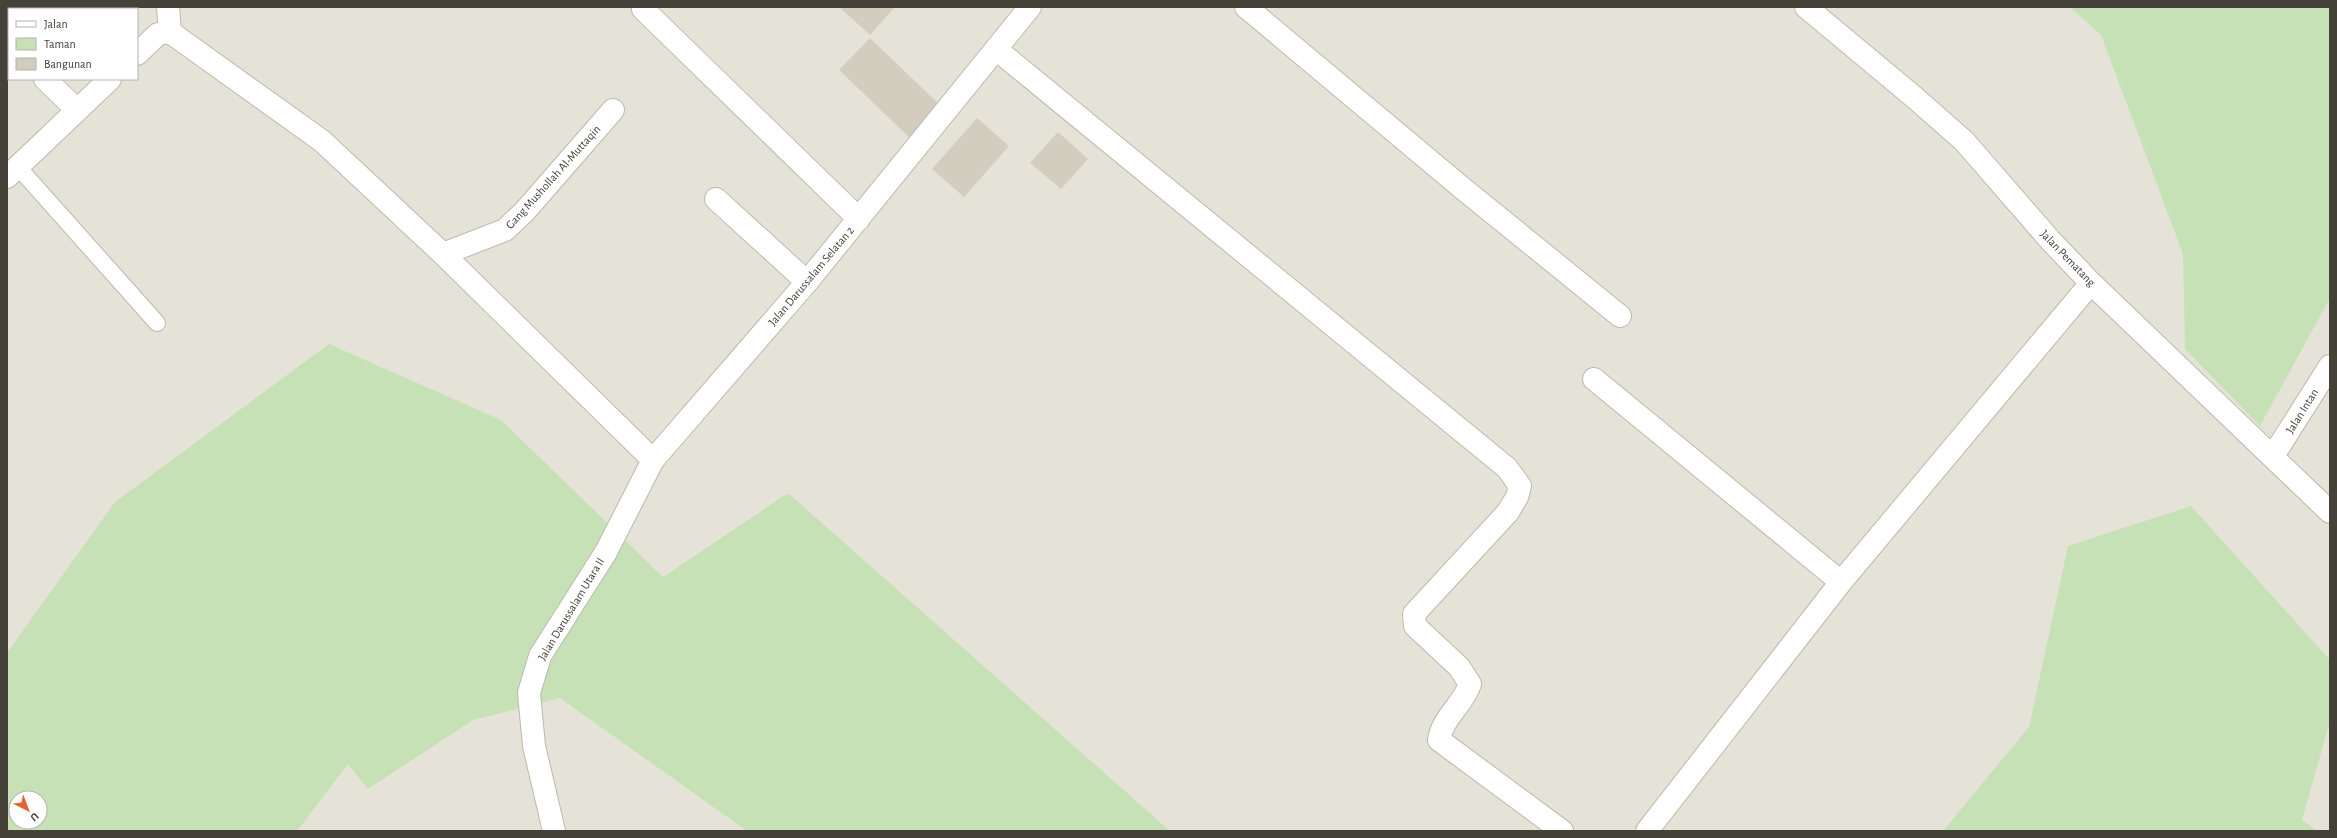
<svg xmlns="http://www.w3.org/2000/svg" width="2337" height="838" font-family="'Alegreya Sans',sans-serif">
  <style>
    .residential { fill: #e5e3d7; fill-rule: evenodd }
    .green { fill: #c7e1b6; fill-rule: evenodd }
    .building { fill: #d2cdbf }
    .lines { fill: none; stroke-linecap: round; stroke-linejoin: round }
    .service-casing { stroke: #bcb9ac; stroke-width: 18 }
    .minor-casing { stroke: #bcb9ac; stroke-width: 24 }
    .service { stroke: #fff; stroke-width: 16 }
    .minor { stroke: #fff; stroke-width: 22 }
    .labels { text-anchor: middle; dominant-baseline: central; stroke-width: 3; stroke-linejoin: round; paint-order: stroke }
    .street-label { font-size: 12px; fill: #444138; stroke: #fff }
  </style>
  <rect width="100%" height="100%" fill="#f2f0e8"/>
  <!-- residential -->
  <path class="residential" d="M7 7H2330V831H7ZM9 9H137V79H9ZM16 798H40V822H16Z"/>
  <!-- green -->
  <path class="green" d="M2070 7H2330V298L2260 426 2185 349 2183 254 2101 35Z
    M329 344 501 420 663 577 788 493 1170 831H747L560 698 473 720 368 789 348 764 297 831H7V653L115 502ZM16 798H40V822H16Z
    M2191 506 2330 660V721L2302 820 2318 831H1943L2029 727 2068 546Z"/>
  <!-- building -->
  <path class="building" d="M839 7H895L870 35Z
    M870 38 943 108 912 140 839 70Z
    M977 118 1009 146 964 197 932 169Z
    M1058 132 1088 159 1061 189 1030 163Z"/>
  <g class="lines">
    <!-- service casing -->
    <g class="service-casing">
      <path id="service" d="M18 167 157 323"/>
    </g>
    <!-- minor casing -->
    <g class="minor-casing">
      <path id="minor" d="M168 7 170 32
        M1246 7 1461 187 1620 316
        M1806 7 1914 97 1964 141 2050 240 2091 283 2330 512
        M643 9 859 219
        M170 32 322 141 443 254 653 460
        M7 42 9 44
        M996 49 1507 468 1520 486 1517 497 1508 512 1414 614 1415 626 1459 667 1470 684C1463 705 1442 718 1439 740L1562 831
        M137 54 158 34 170 32
        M45 79 77 110
        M7 177 110 79
        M716 199 807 282
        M443 254 505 230 525 211 613 110
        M1594 379 1841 582
        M2273 456 2330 366
        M554 831 534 746 529 693 540 656 606 552 653 460 807 282 1030 7
        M1647 831 1841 582 2091 283"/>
    </g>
    <!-- service -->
    <use href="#service" class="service"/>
    <!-- minor -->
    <use href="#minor" class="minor"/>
  </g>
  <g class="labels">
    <!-- street labels -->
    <g class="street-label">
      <text transform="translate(553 177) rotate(-48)">Gang Mushollah Al-Muttaqin</text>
      <text transform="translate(2068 258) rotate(46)">Jalan Pematang</text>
      <text transform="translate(811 276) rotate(-50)">Jalan Darussalam Selatan 2</text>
      <text transform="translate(2302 411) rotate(-58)">Jalan Intan</text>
      <text transform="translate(571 609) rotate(-59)">Jalan Darussalam Utara II</text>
    </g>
  </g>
  <!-- border -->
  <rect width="2337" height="838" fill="none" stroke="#444138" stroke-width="16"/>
  <!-- legend -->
  <rect x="8" y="8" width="130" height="72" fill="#ffffff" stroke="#b4b3af"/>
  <rect x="16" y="21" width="20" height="6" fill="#ffffff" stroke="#b4b3af"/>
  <text x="44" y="28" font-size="12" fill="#444138">Jalan</text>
  <rect x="16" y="38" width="20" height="12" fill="#c7e1b6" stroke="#b4b3af"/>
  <text x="44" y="48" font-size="12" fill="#444138">Taman</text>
  <rect x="16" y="58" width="20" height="12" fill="#d2cdbf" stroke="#b4b3af"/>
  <text x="44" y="68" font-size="12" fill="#444138">Bangunan</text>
  <!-- north arrow -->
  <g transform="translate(28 810) rotate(138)"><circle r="19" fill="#ffffff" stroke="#b4b3af"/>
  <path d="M0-3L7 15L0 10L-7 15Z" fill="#df6532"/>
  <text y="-6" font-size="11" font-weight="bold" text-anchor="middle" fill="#444138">U</text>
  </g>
</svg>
